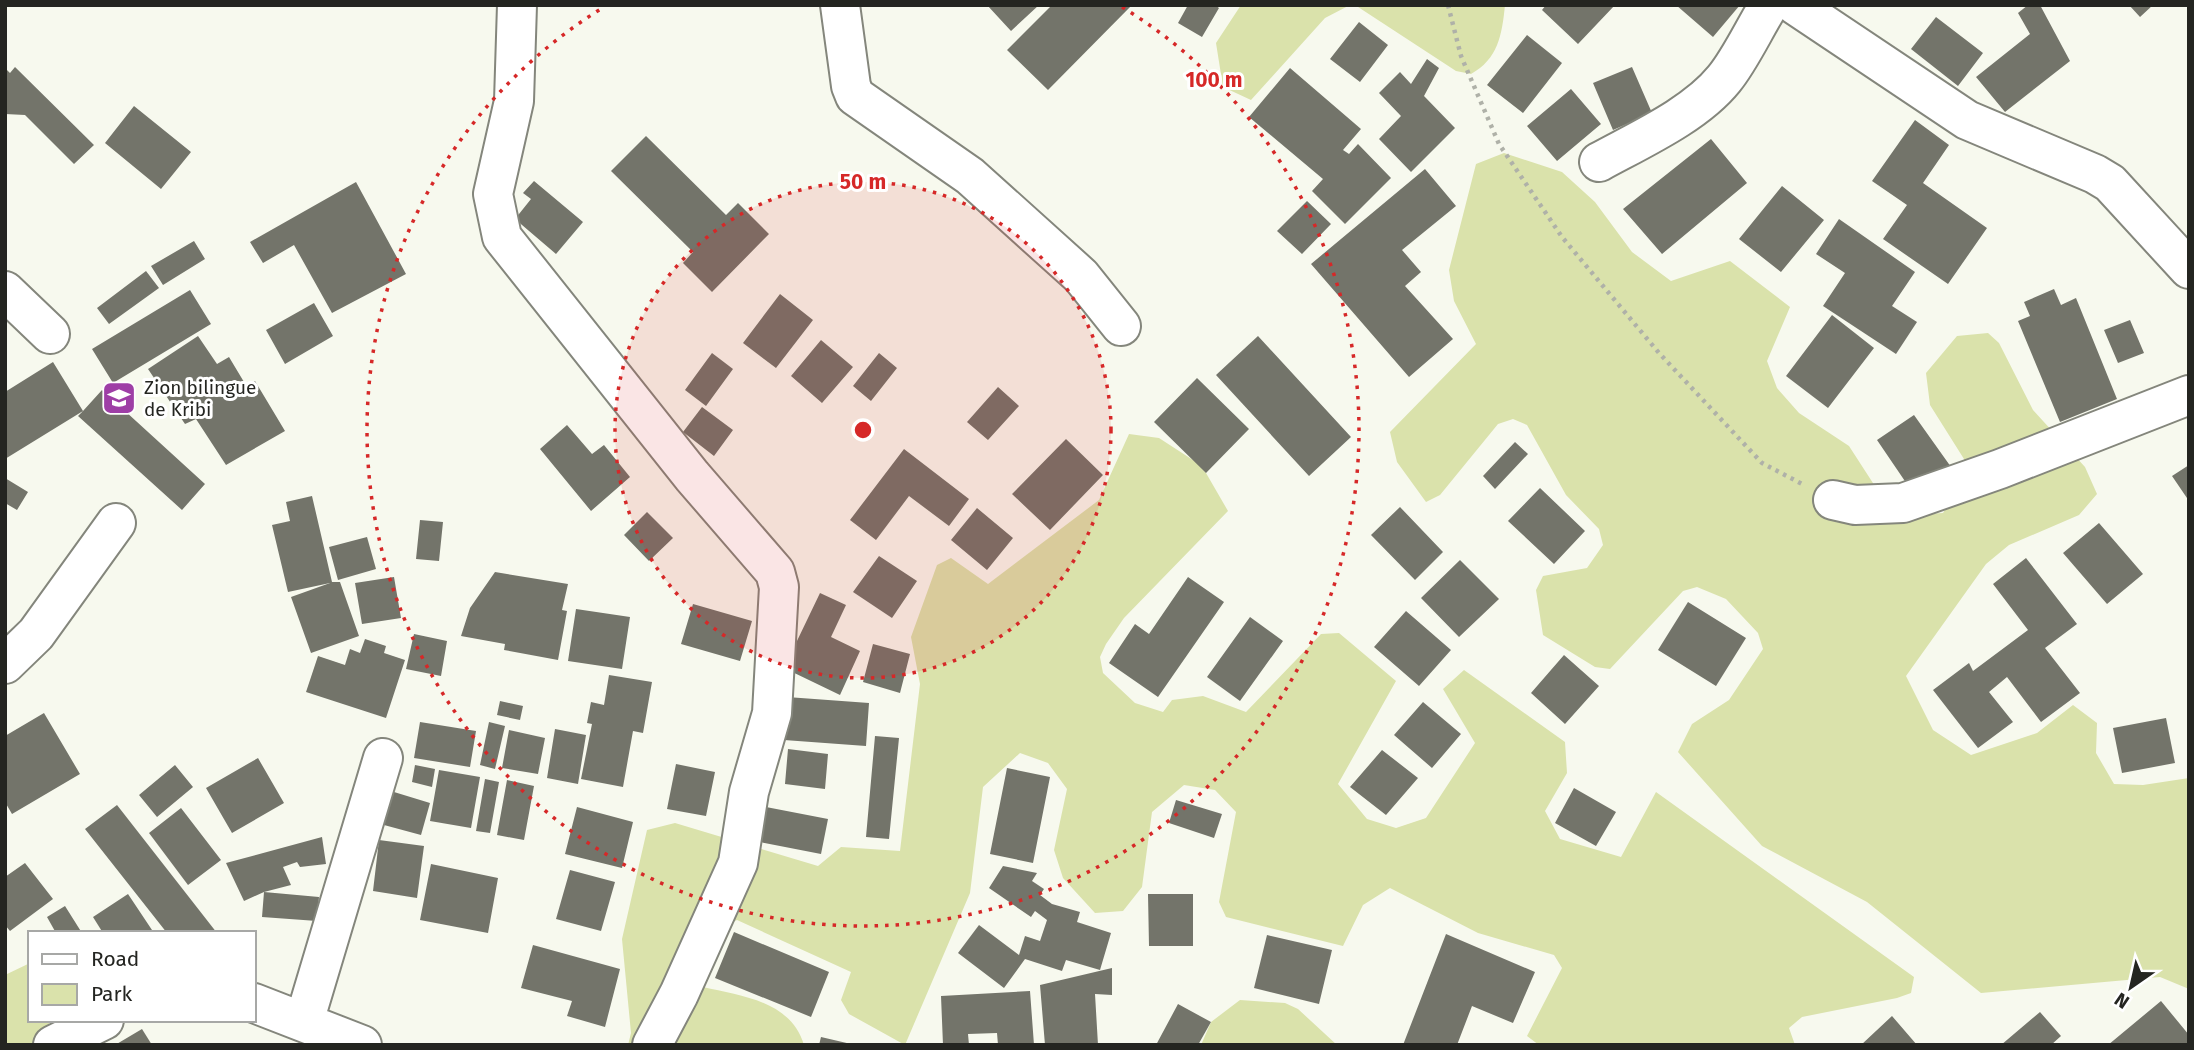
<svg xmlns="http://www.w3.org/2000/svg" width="2194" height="1050" font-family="'Fira Sans',sans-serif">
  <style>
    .green { fill: #dae2ab }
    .building { fill: #73746a }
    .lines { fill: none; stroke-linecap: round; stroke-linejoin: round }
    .minor-casing { stroke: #84867c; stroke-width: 42 }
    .path { stroke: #afb1a8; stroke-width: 4.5; stroke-dasharray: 3.5 5; stroke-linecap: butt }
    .minor { stroke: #fff; stroke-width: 38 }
    .ring { fill: none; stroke: #d62828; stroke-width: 3.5; stroke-dasharray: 3.5 7 }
    .labels { text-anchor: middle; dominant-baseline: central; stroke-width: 6; stroke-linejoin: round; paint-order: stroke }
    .poi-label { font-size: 19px; fill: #242521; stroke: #fff; text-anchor: start }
    .centre { fill: #d62828; stroke: #fff; stroke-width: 3.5 }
    .ring-label { font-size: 21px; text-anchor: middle; font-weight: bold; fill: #d62828; stroke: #fff; stroke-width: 6; stroke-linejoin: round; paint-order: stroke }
  </style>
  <rect width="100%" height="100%" fill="#f7f9ee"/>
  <!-- green -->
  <path class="green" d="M1241 5H1350L1325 18 1251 100 1223 87 1216 43Z
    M1355 5H1505C1502 35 1498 59 1471 74L1456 71Z
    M1504 153 1562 172 1595 202 1632 252 1671 281 1730 261 1790 307 1767 361 1777 388 1799 413 1849 446 1882 497 1908 515 1943 513 1965 475 1964 459 1930 405 1926 373 1957 336 1988 333 1999 343 2033 410 2085 467 2097 494 2079 515 2009 545 1986 564 1906 676 1933 730 1971 755 2037 733 2073 705 2097 723 2096 753 2114 784 2143 785 2189 778V989L2160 977 1981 993 1867 902 1762 846 1678 752 1692 724 1729 700 1763 649 1758 633 1726 599 1697 587 1683 591 1610 669 1595 667 1543 635 1536 590 1543 576 1587 568 1603 545 1599 529 1566 495 1527 425 1513 419 1498 424 1440 495 1426 502 1397 462 1390 432 1476 344 1454 301 1449 270 1476 164Z
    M1129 434 1159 438 1196 462 1206 473 1228 511 1124 618 1106 644 1100 657 1103 673 1135 703 1163 712 1172 700 1203 696 1246 712 1321 634 1339 633 1396 681 1338 784 1367 819 1396 828 1426 818 1475 743 1443 689 1464 670 1565 742 1567 773 1545 811 1560 839 1621 857 1656 792 1914 977 1911 993 1897 998 1802 1017 1789 1028 1795 1045H1539L1527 1036 1562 968 1554 955 1478 933 1390 888 1363 905 1343 946 1226 917 1219 902 1236 812 1215 790 1184 785 1152 812 1142 887 1123 911 1095 913 1063 878 1054 850 1067 789 1048 763 1020 753 983 787 970 893 905 1045 849 1014 841 1000 851 972 737 920 711 933 703 987C742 996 791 1001 804 1045H628L631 1033 622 939 647 830 675 823 818 866 841 847 900 851 920 684 911 637 937 565 951 558 988 584 1099 500Z
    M30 963V1020H49V1045H5V975Z
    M1240 1000 1285 1003 1298 1009 1337 1045H1201L1211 1022Z"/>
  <!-- building -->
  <path class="building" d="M987 5H1039L1011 31Z
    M1052 5H1132L1048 90 1007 50Z
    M1188 5H1215L1219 8 1202 37 1178 23Z
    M1546 5H1615L1578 44 1542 10Z
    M1676 5H1740L1713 37Z
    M2028 5H2040L2070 61 2005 112 1976 77 2030 34 2018 13Z
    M2129 5H2153L2140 17Z
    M1936 17 1983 53 1958 86 1911 49Z
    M1359 22 1388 45 1360 82 1330 59Z
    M1527 35 1562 63 1523 113 1487 85Z
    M1427 59 1439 68 1424 96 1455 128 1411 172 1379 139 1401 116 1379 93 1400 72 1411 84Z
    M15 67 94 145 74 164 25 115 5 114V68L10 73Z
    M1632 67 1652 113 1613 130 1593 83Z
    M1290 68 1361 129 1343 150 1349 154 1358 144 1391 178 1345 224 1312 191 1323 179 1249 117Z
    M1571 89 1601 124 1557 161 1527 126Z
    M134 106 191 152 161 189 105 143Z
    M1915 120 1949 145 1923 183 1987 228 1948 284 1883 239 1907 205 1872 181Z
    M646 136 726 215 738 203 769 234 712 292 683 263 693 252 611 171Z
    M1711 139 1747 183 1662 254 1623 209Z
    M1425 169 1456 206 1402 250 1421 272 1405 286 1453 339 1409 377 1311 264Z
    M534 181 583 222 556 254 515 219 531 199 523 193Z
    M356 182 406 274 332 313 294 245 263 263 250 242Z
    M1782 186 1824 220 1781 272 1739 239Z
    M1307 201 1331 224 1302 254 1277 231Z
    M1839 219 1915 272 1892 306 1917 322 1896 354 1823 306 1845 273 1816 254Z
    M194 241 205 259 163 285 151 266Z
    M146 271 159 288 109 324 97 308Z
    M2054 289 2061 305 2076 298 2117 399 2060 422 2018 321 2030 316 2024 302Z
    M190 290 211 324 113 383 92 349Z
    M780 294 813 320 776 368 743 343Z
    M314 303 333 336 285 364 266 330Z
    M1832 315 1874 348 1828 408 1786 376Z
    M2130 320 2144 353 2118 363 2104 330Z
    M198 336 217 364 229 357 247 387 255 381 285 431 226 465 196 419 185 424 148 369Z
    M1258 336 1351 437 1309 476 1216 375Z
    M821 340 853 367 822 403 791 376Z
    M712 353 733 369 706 406 685 390Z
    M879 353 897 368 871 401 853 386Z
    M53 362 83 411 102 390 205 484 182 510 78 416 83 411 5 459V392Z
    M1197 378 1249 429 1206 473 1154 422Z
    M998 387 1019 406 988 440 967 422Z
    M702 407 733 430 714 456 683 432Z
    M1914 415 1951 467 1913 493 1877 440Z
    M567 425 592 454 604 445 630 477 591 511 540 449Z
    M1066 439 1103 475 1050 530 1012 494Z
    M1515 442 1528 454 1495 489 1483 476Z
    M904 449 969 499 949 526 909 496 876 540 850 520Z
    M2189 465V501L2172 476Z
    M5 478 28 492 17 510 5 503Z
    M1540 488 1585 531 1554 564 1508 521Z
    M312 496 332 582H340L359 636 311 653 291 597 330 583 288 592 272 525 290 521 286 502Z
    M1400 507 1443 552 1415 580 1371 535Z
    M977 508 1013 538 987 570 951 540Z
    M647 512 673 538 649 561 624 535Z
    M420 520 443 522 439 561 416 559Z
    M2099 523 2143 574 2107 604 2063 553Z
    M367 537 376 569 338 580 329 547Z
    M879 556 917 581 892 618 853 592Z
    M2026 558 2077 624 2045 648 2080 693 2041 722 2007 677 1989 692 2013 722 1978 748 1933 690 1969 663 1973 671 2028 630 1993 584Z
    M1460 560 1499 599 1459 637 1421 598Z
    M495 572 568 584 562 610 567 611 558 660 504 650 505 644 461 636 470 608Z
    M394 577 401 618 362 624 355 583Z
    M1188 577 1224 602 1158 697 1109 663 1135 624 1149 634Z
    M820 593 846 605 831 637 860 651 840 695 784 668Z
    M1688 602 1746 638 1716 686 1658 650Z
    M693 604 752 621 740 661 681 644Z
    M576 609 630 617 622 669 568 661Z
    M1406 611 1451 650 1419 686 1374 647Z
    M1250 617 1283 641 1240 701 1207 677Z
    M414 634 447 641 441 676 406 669Z
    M365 639 386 646 384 653 405 660 386 718 306 692 318 656 345 665 350 649 360 653Z
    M873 644 910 654 900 693 863 682Z
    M1564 655 1599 686 1565 724 1531 693Z
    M609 675 652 682 643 733 633 731 623 787 581 779 592 724 587 723 591 702 604 705Z
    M787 697 869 703 866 746 784 740Z
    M500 701 523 706 520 720 497 715Z
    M1423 702 1461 734 1432 768 1394 735Z
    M44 713 80 774 12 814 5 802V736Z
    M2166 718 2175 763 2122 773 2113 728Z
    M420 722 476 731 470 767 414 758Z
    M489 722 505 726 495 769 480 765Z
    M555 729 586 735 578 784 547 778Z
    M509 730 545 738 538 774 502 768Z
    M875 736 899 738 889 839 866 837Z
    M788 749 828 754 825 789 785 784Z
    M1382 750 1418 778 1386 815 1350 787Z
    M258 758 284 803 232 833 206 788Z
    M676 764 715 772 706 816 667 809Z
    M175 765 193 787 157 817 139 795Z
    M415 765 435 769 432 787 412 782Z
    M1007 768 1050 777 1033 863 990 854Z
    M439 770 480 777 471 828 430 821Z
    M485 779 499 782 490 833 476 831Z
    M507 780 534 786 524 840 497 835Z
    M1574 788 1616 812 1596 846 1555 823Z
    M394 792 430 803 421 835 384 825Z
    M1176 800 1222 814 1214 838 1169 823Z
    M117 805 217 933H167L85 829Z
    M577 807 633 822 622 868 565 854Z
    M766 807 828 819 821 854 760 842Z
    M181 808 221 860 188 885 149 833Z
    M322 837 326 864 300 867 297 862 283 867 291 885 264 892 319 897 317 921 262 917 264 892 244 901 226 863Z
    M379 840 424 846 417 898 373 891Z
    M25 863 53 899 10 931 5 925V877Z
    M431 864 498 878 488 933 420 920Z
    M1003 866 1037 873 1032 881 1044 889 1040 895 1052 904 1080 912 1077 922 1111 933 1100 970 1066 960 1062 971 1025 959 1004 988 958 953 979 925 1019 955 1025 936 1040 941 1047 920 1035 911 1031 917 989 888Z
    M570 870 615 882 601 931 556 919Z
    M128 894 154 933H103L93 917Z
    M1148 894H1193V946H1149Z
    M65 906 82 933H56L47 917Z
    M734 932 829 972 811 1017 715 978Z
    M1446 934 1535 972 1513 1023 1472 1006 1457 1045H1403Z
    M1267 935 1332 950 1319 1004 1254 988Z
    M533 945 620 969 605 1027 567 1016 572 1001 521 988Z
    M1112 968V995L1095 994 1098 1045H1045L1040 985Z
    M1030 991 1034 1045H998L997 1033 968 1034 969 1045H943L941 996Z
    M2161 1001 2189 1035V1045H2108Z
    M1178 1004 1211 1022 1198 1045H1156Z
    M2040 1012 2061 1036 2051 1045H2001Z
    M1892 1016 1917 1045H1861Z
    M142 1029 152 1045H115Z
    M821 1037 851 1044V1045H819Z"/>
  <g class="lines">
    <!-- minor casing -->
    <g class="minor-casing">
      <path id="minor" d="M517 5 514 101 493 194 502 237 692 476 775 572 779 587 772 713 749 792 738 863 679 994 652 1045
        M840 5 851 86 855 96 970 176 1081 276 1121 326
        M1795 5 1967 120 2095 174 2110 183 2189 269
        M1599 162C1639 140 1695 115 1724 79 1740 60 1755 27 1769 5
        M5 291 50 334
        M1833 500 1855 505 1903 503 2000 469 2189 395
        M5 664 36 634 116 523
        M254 1003 362 1045
        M304 1022 383 758
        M53 1045 104 1020"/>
    </g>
    <!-- path -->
    <path class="path" d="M1448 5 1461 56 1499 144 1562 237 1659 353 1762 463 1804 485"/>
    <!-- minor -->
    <use href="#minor" class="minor"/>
  </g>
  <!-- distance rings -->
  <circle cx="863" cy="430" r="248" fill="#d62828" fill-opacity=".12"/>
  <g class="ring">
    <circle cx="863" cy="430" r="248"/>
    <path d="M1122 7A496 496 0 1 1 604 7"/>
  </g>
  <!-- icons -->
  <defs>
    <g id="school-square" transform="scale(1.75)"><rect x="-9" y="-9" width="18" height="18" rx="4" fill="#9e3ea6" stroke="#fff"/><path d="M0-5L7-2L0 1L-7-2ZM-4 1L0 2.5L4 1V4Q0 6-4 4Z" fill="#fff"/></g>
  </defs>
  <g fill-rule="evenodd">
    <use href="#school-square" x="119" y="398"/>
  </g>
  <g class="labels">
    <!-- poi labels -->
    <g class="poi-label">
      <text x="144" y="387">Zion bilingue<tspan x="144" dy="22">de Kribi</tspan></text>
    </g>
  </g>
  <circle cx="863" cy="430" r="10" class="centre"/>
  <g class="ring-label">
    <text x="1214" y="87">100 m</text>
    <text x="863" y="189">50 m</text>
  </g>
  <!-- border -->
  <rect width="2194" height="1050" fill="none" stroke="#242521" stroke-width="14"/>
  <!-- legend -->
  <rect x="28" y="931" width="228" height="91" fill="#ffffff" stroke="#a7a8a6" stroke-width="2"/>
  <rect x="42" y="954" width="35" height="10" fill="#ffffff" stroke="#a7a8a6" stroke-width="2"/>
  <text x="91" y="966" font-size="21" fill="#242521">Road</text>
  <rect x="42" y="984" width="35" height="21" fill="#dae2ab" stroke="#a7a8a6" stroke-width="2"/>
  <text x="91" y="1001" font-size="21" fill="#242521">Park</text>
  <!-- north arrow -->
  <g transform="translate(2131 987) rotate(214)" stroke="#ffffff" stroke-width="5" paint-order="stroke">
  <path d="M0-5L12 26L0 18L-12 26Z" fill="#242521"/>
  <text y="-10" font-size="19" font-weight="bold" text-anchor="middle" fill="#242521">N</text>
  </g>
</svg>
